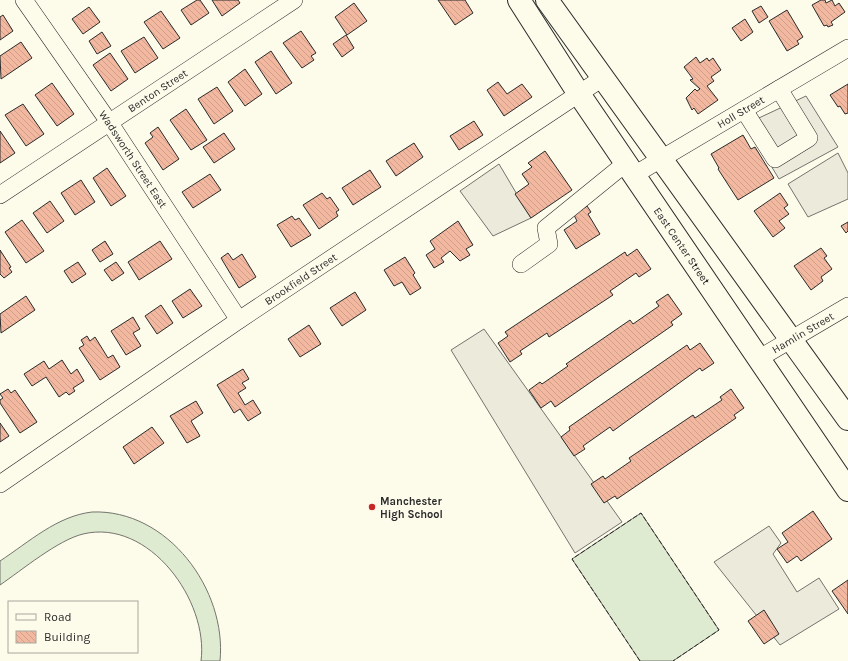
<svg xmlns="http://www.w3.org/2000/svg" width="848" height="661" font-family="Karla,sans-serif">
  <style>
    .pitch { fill: #deebd1; stroke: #74746e }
    .parking { fill: #eceadb; stroke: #74746e }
    .building { fill: url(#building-back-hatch); stroke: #2b2b2b }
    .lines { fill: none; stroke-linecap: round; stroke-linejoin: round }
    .minor-casing { stroke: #2b2b2b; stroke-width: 18 }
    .major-casing { stroke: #2b2b2b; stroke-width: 24 }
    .minor { stroke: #fdfbea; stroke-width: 17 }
    .major { stroke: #fdfbea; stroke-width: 22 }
    .fence { stroke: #2b2b2b; stroke-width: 1; stroke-dasharray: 5 2; stroke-linecap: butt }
    .poi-dot { fill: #c62828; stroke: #fdfbea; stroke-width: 1.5 }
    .labels { text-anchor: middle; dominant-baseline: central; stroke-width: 3; stroke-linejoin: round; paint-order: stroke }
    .street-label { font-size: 11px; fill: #2b2b2b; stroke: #fdfbea }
    .poi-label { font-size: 11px; font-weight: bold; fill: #2b2b2b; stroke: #fdfbea; text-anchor: start }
  </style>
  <defs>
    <pattern id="building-back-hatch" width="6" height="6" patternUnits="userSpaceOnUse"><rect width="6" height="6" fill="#f2b8a0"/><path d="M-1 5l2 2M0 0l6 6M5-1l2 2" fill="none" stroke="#d09e8a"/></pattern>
  </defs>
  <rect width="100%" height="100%" fill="#fdfbea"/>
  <!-- pitch -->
  <path class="pitch" d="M92 512C168 509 227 590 220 661H201C209 601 149 518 83 534 58 540 22 570 0 585V561C29 542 57 516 92 512Z
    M641 513 719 630 673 661H640L572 559Z"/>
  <!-- parking -->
  <path class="parking" d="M806 96 838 147 779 179 746 124Z
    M838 153 848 173V199L808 217 788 184Z
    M499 164 531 218 493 236 460 191Z
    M484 329 622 522 575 553 451 350Z
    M769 526 781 543 773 554 797 592 819 578 839 609 780 645 714 562Z"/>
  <!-- building -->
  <path class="building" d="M197 0H200L209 13 191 25 181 10Z
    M212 0H238L240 3 222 16Z
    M438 0H465L473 13 455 25Z
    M821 0H825L826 3 832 0 835 6 839 3 845 12 831 22 833 25 828 27 827 25 824 26 812 5Z
    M354 3 367 21 347 35 335 17Z
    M761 6 768 17 759 23 752 11Z
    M89 7 100 22 83 34 72 19Z
    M787 10 803 37 797 41 799 44 787 51 769 21Z
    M161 11 180 38 163 49 144 22Z
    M3 15 13 31 0 40V17Z
    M745 19 753 32 741 41 732 28Z
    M301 31 316 53 311 56 314 60 302 68 283 43Z
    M102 32 111 46 97 54 89 41Z
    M346 35 354 48 342 57 333 44Z
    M144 37 158 58 135 73 121 51Z
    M21 42 32 58 1 79 0 56Z
    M271 51 292 83 276 94 255 62Z
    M110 53 128 79 111 91 93 65Z
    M696 57 700 63 707 58 709 61 713 58 721 70 711 77 714 81 707 86 718 100 698 114 694 108 692 110 686 98 695 89 697 91 700 89 690 80 693 79 684 67Z
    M245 69 262 94 245 106 228 82Z
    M498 82 507 94 522 84 532 97 504 116 487 90Z
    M52 83 74 114 57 126 35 95Z
    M848 84V113L845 114 840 106 838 107 830 95Z
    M217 87 233 111 214 124 198 99Z
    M23 104 44 134 26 146 5 115Z
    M186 109 207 140 191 150 170 120Z
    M474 121 483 135 459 150 450 136Z
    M158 127 179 159 163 170 145 143 153 137 150 133Z
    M0 131 15 153 0 163Z
    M224 133 235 149 214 163 203 147Z
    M743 135 751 149 755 147 774 178 738 200 718 169 719 168 711 154Z
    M414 143 423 157 396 176 386 161Z
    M545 151 572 190 531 218 515 194 529 184 522 174 532 167 528 163Z
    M107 168 126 196 111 206 93 178Z
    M370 170 381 187 353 205 342 188Z
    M210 174 221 190 193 208 182 192Z
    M81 180 95 202 75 215 61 193Z
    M322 193 327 199 330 197 339 210 336 212 338 216 319 229 303 205Z
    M780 193 788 205 784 208 789 214 779 221 785 228 773 237 754 211Z
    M50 201 64 221 47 233 33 213Z
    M587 206 591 212 588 214 600 234 576 249 564 230 577 221 574 215Z
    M292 216 295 220 299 218 311 235 291 247 277 225Z
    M22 220 44 251 26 263 5 232Z
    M458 221 473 245 466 249 470 255 460 261 450 251 441 258 444 262 434 268 426 255 435 249 430 241Z
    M848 222V231L846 233 841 226Z
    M105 241 113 254 100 262 92 250Z
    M160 241 172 259 139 280 128 262Z
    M821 248 827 256 824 258 832 269 821 277 823 281 811 290 794 266Z
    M637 249 651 269 639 277 636 273 610 291 613 295 549 337 547 333 520 351 522 354 510 362 498 343 508 336 505 332 625 252 627 256Z
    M0 250 11 267 9 268 12 272 4 278 0 274Z
    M228 253 233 260 242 254 256 277 239 288 221 258Z
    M405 257 415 273 413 275 421 288 410 295 402 282 394 286 384 270Z
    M78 262 86 274 72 283 64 271Z
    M116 262 124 273 112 281 104 270Z
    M190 289 202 306 183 318 172 301Z
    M355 292 366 310 342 326 330 308Z
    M668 294 682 314 671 322 673 325 555 407 551 401 541 408 529 390 540 382 542 384 568 366 566 364 630 320 633 324 659 306 656 302Z
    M26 296 35 310 1 333 0 314Z
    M161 305 173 323 157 334 145 316Z
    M133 317 140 329 133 333 141 346 126 355 111 331Z
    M309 325 321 344 300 357 288 339Z
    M87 336 90 341 95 337 108 358 113 355 120 367 100 380 79 348 84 345 81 340Z
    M700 343 714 363 702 371 700 368 613 431 610 427 583 446 585 449 574 456 561 437 570 430 569 427 687 345 690 350Z
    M62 360 71 374 77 369 84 381 73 388 75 391 69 395 66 392 59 397 46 377 32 386 24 374 44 361 49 369Z
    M243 369 249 379 242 383 246 388 238 393 245 405 253 400 261 413 248 421 240 409 234 413 217 385Z
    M8 389 11 393 15 390 37 422 20 433 0 403V400L3 398 0 394Z
    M731 389 744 408 734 415 736 418 617 499 615 496 604 503 591 484 603 476 605 479 631 461 629 458 693 415 695 418 722 400 720 397Z
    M196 401 203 413 191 421 200 436 187 443 170 416Z
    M0 423 9 436 0 442Z
    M152 427 164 443 134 464 123 447Z
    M813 511 832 539 801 561 797 556 787 563 777 549 788 542 782 533Z
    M848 580V614L832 591Z
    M764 610 779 634 764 644 748 621Z"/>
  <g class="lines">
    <!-- minor casing -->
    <g class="minor-casing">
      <g id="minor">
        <path id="s1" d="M24 0 109 122 239 320"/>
        <path d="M744 110 775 159 809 138 779 89"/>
        <path id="s2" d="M634 175 848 48"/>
        <path id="s3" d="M0 195 294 0"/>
        <path d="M521 264 549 244 546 228 626 163"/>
        <path id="s4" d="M758 359 848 306"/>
        <path id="s5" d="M0 484 239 320 604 77"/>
      </g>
    </g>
    <!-- major casing -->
    <g class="major-casing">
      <g id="major">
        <path id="s6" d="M519 0 579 94 848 490"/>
        <path d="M547 0 848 419"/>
      </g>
    </g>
    <!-- minor -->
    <use href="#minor" class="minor"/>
    <!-- major -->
    <use href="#major" class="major"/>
    <!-- fence -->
    <path class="fence" d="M640 661 572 559 641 513 719 630 673 661"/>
  </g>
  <!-- markers -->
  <circle class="poi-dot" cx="372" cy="507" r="4"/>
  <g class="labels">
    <!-- street labels -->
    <g class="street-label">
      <text stroke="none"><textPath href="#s3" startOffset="189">Benton Street</textPath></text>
      <text stroke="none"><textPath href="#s2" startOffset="124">Holl Street</textPath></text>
      <text stroke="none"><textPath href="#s1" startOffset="193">Wadsworth Street East</textPath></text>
      <text stroke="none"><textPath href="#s6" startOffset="295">East Center Street</textPath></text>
      <text stroke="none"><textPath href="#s5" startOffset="364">Brookfield Street</textPath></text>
      <text stroke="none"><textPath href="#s4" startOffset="52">Hamlin Street</textPath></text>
    </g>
    <!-- poi labels -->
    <g class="poi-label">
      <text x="380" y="501">Manchester<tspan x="380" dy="13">High School</tspan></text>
    </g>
  </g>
  <!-- legend -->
  <rect x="8" y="601" width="130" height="52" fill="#fdfbea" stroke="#a9a89e"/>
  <rect x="16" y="614" width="20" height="6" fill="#fdfbea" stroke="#a9a89e"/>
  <text x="44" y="621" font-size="12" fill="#2b2b2b">Road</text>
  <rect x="16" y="631" width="20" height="12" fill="url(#building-back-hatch)" stroke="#a9a89e"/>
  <text x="44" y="641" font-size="12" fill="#2b2b2b">Building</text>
</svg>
